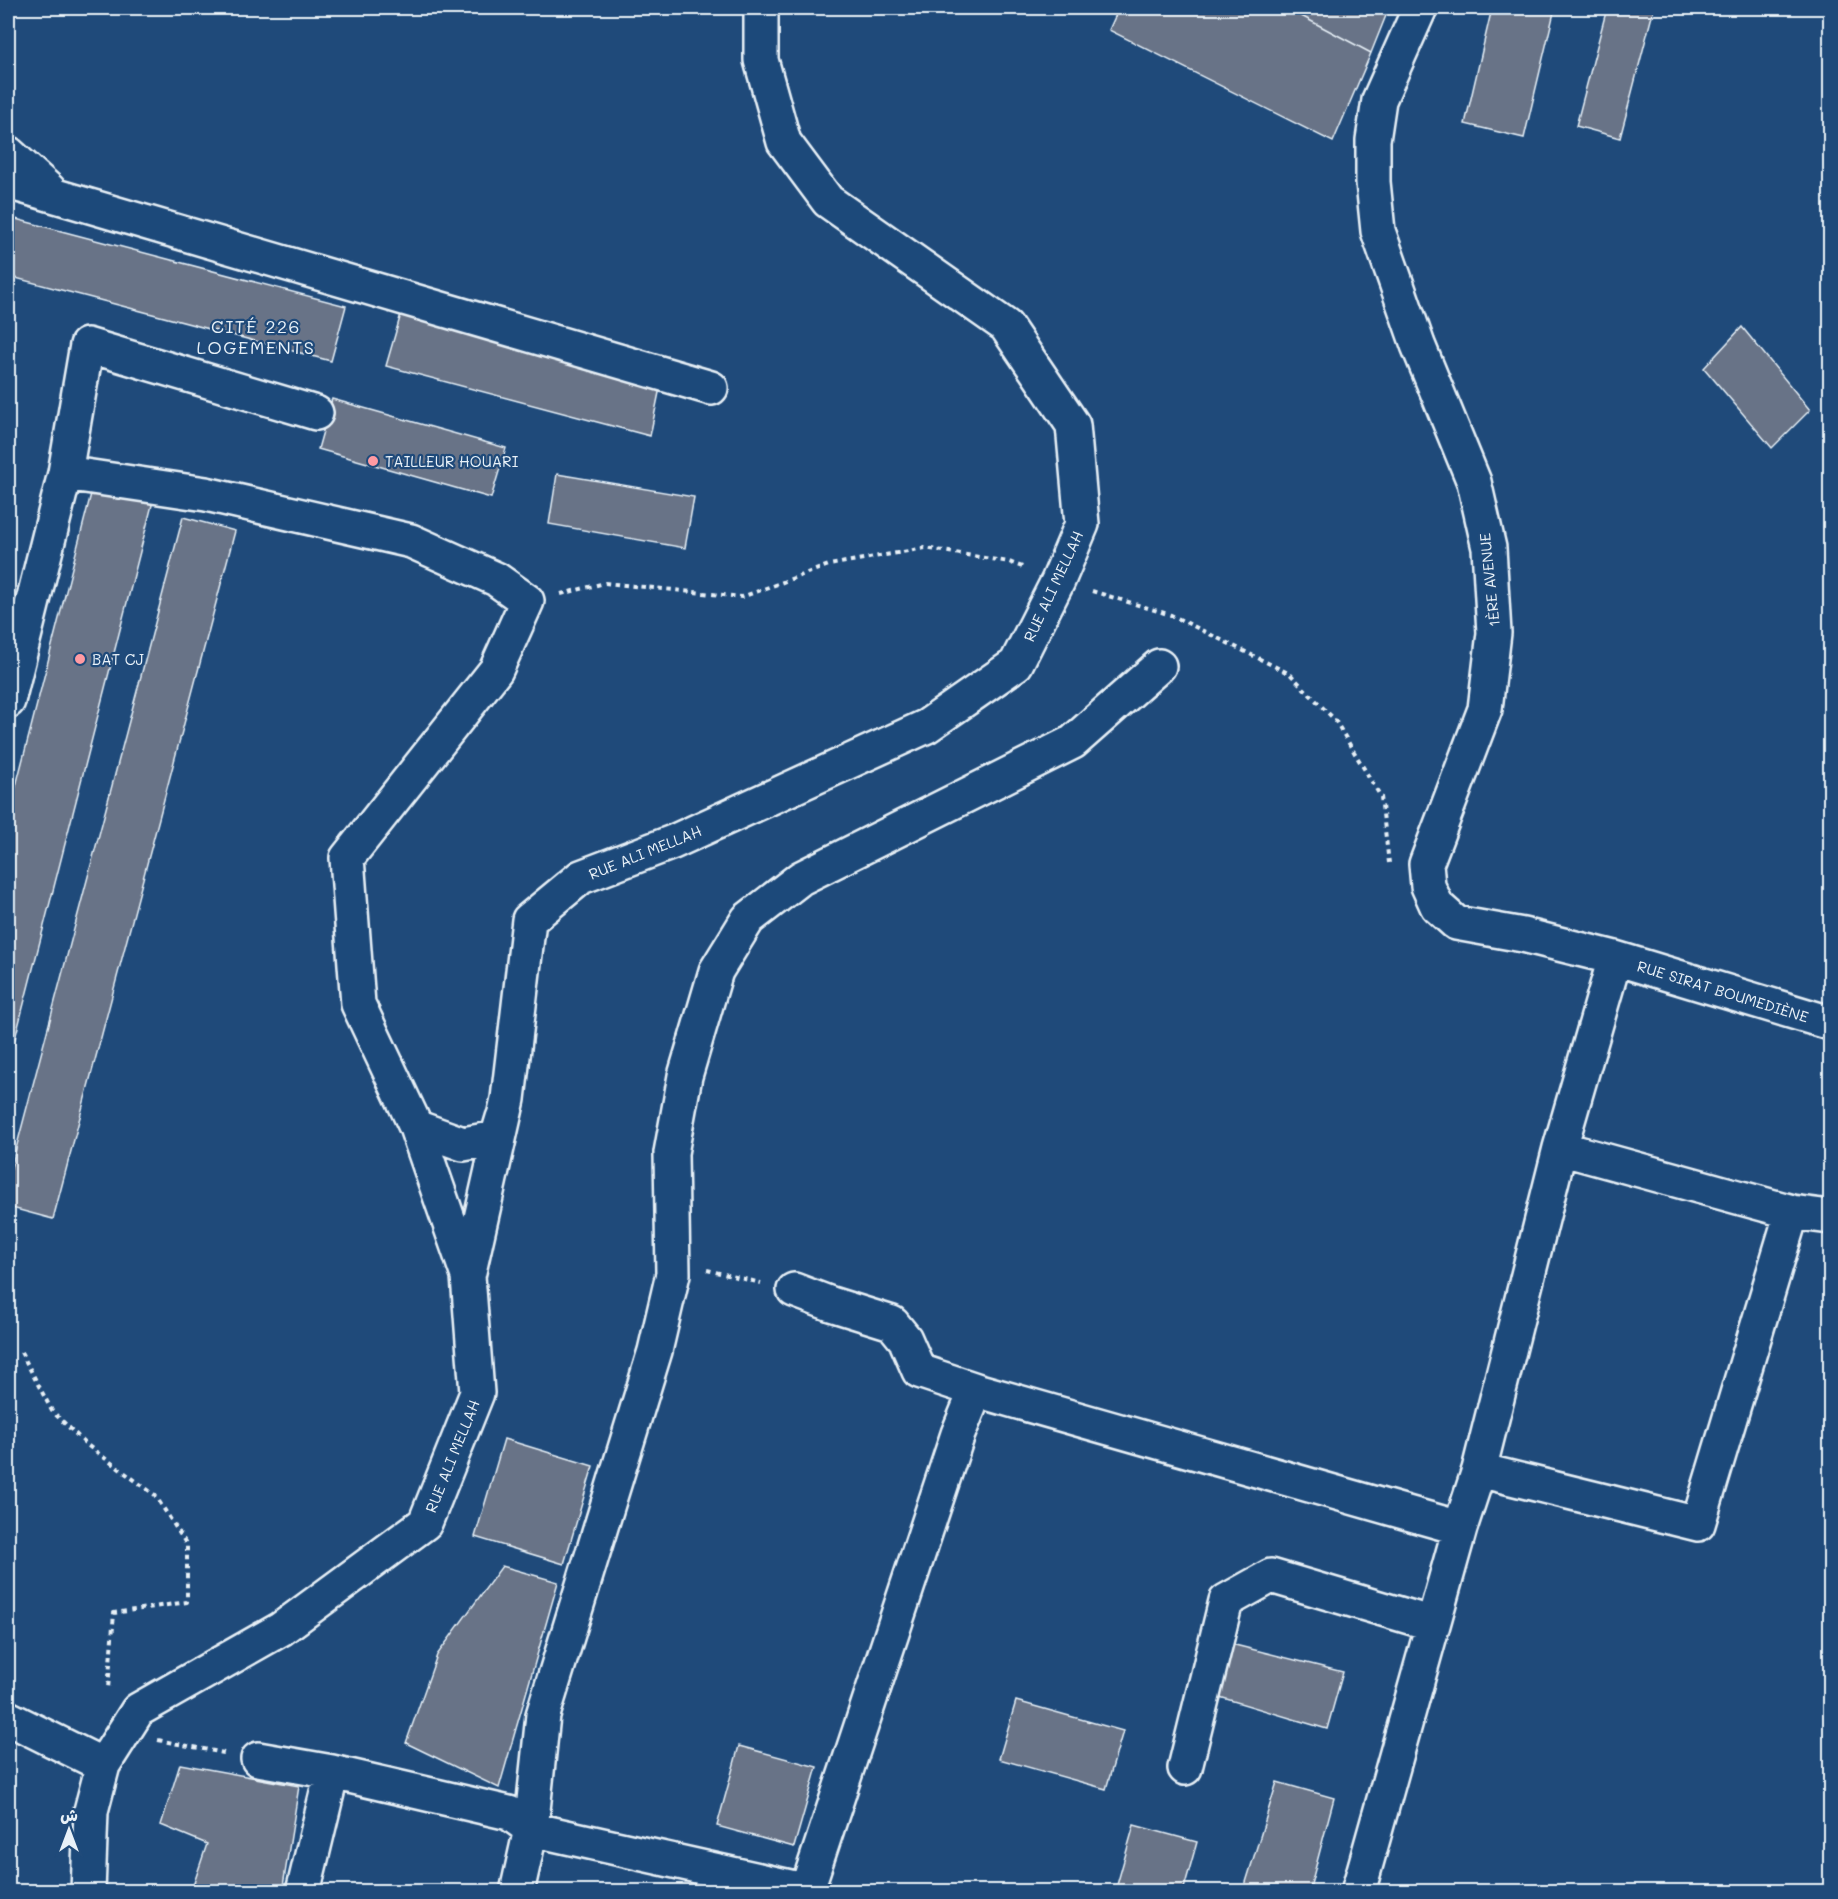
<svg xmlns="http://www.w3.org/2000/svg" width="1838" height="1899" font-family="Mali,'Playpen Sans Arabic',sans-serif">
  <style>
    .building { fill: #687387; stroke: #e8f1f8; stroke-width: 1.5 }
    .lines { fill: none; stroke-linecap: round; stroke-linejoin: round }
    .minor-casing { stroke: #e8f1f8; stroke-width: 38 }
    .path { stroke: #e8f1f8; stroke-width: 4; stroke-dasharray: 4.5 4.5; stroke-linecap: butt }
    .minor { stroke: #1f4a7a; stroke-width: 33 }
    .poi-dot { fill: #ff9aa2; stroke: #1f4a7a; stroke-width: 2 }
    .labels { text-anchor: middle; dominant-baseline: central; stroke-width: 4.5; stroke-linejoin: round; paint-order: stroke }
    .poi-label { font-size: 15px; fill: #e8f1f8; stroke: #1f4a7a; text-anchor: start }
    .street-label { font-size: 15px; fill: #e8f1f8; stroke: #1f4a7a }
    .quarter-label { font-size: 18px; letter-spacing: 1.5px; fill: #e8f1f8; stroke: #1f4a7a }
  </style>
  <rect width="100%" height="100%" fill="#1f4a7a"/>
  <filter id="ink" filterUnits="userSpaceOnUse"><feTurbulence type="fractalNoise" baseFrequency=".0167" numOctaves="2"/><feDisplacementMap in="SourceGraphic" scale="12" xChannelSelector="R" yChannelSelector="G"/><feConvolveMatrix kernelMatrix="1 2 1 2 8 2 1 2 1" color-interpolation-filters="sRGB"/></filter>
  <g filter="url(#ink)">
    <!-- building -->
    <path class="building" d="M1119 8H1289L1294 12 1371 53 1333 142 1109 30Z
      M1295 8H1389L1371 53 1294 12Z
      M1492 8H1555L1524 138 1465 124Z
      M1607 8H1654L1620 138 1576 126Z
      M8 217 346 306 331 361 8 276Z
      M401 314 662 378 650 436 386 366Z
      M1742 327 1810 410 1772 448 1704 368Z
      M332 399 506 448 491 498 318 449Z
      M557 474 694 497 685 548 549 524Z
      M93 486 153 501 8 1066V817Z
      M183 517 235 531 53 1219 8 1207V1179Z
      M504 1439 593 1466 564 1564 475 1537Z
      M502 1566 558 1582 499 1788 406 1743 437 1655Z
      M1227 1643 1343 1672 1327 1729 1213 1695Z
      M1016 1701 1123 1731 1106 1789 999 1759Z
      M739 1746 817 1767 794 1847 717 1826Z
      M180 1764 299 1786 282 1892H191L207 1844 161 1825Z
      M1277 1782 1334 1798 1309 1892H1243Z
      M1134 1825 1197 1842 1183 1892H1115Z"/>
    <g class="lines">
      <!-- minor casing -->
      <g class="minor-casing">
        <path id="minor" d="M1420 8 1379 100 1373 140V182L1378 231 1418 345 1474 482 1489 548 1494 633 1485 709 1426 864 1428 886 1437 906 1456 923 1523 935 1615 958 1830 1023
          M8 153 49 190
          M8 182 711 388
          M65 473 87 345 316 413
          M8 701 65 473 206 494 411 541 496 579 527 601 496 670 347 858 358 1004 416 1127 468 1276
          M416 1127 463 1144 497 1138 503 1118
          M1560 1148 1792 1212 1830 1217
          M794 1290 831 1304 892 1323 905 1339 919 1371 976 1390
          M1479 1470 1698 1524 1792 1212
          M8 1718 103 1765
          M258 1759 332 1772 509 1813 531 1829 813 1892
          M1185 1768 1226 1601 1271 1576 1433 1624
          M88 1892 91 1811 103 1765 138 1710 281 1629 425 1523 477 1393 468 1276 508 1099 529 920 581 877 673 842 927 726 1016 664 1058 581 1082 524 1073 425 1006 326 828 201 784 142 761 60V8
          M303 1892 332 1772
          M517 1892 531 1829 543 1715 655 1351 673 1274 671 1153 685 1076 716 971 748 919 801 878 1073 742 1159 666
          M806 1892 958 1434 976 1390 1460 1528
          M1358 1892 1460 1528 1479 1470 1560 1148 1615 958"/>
      </g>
      <!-- path -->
      <path class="path" d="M1092 591 1171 615 1290 674 1335 720 1381 797 1389 863
        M561 594 605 583 742 597 829 565 925 548 1009 562 1025 568
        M707 1270 761 1283
        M21 1352 52 1411 87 1445 155 1495 187 1545V1602L114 1613 108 1689
        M158 1740 224 1753"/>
      <!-- minor -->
      <use href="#minor" class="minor"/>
    </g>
  </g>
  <!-- markers -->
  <g class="poi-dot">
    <circle cx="373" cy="461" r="6"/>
    <circle cx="80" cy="659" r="6"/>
  </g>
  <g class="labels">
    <!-- poi labels -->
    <g class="poi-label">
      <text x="385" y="461">TAILLEUR HOUARI</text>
      <text x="92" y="659">BAT CJ</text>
    </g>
    <!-- street labels -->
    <g class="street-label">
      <text transform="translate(1489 580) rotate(-96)">1ÈRE AVENUE</text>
      <text transform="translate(1053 586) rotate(-65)">RUE ALI MELLAH</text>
      <text transform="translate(645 852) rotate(-22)">RUE ALI MELLAH</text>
      <text transform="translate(1723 991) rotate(17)">RUE SIRAT BOUMEDIÈNE</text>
      <text transform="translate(452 1456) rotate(-68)">RUE ALI MELLAH</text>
    </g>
    <!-- quarter labels -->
    <g class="quarter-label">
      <text x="256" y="326">CITÉ 226<tspan x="256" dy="21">LOGEMENTS</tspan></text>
    </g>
  </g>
  <!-- margin -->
  <rect width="1838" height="1899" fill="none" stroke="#1f4a7a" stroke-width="30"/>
  <rect x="15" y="15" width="1808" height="1869" fill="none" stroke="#e8f1f8" stroke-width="2" filter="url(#ink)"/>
  <!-- north arrow -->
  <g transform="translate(69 1830)" stroke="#1f4a7a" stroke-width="4.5" paint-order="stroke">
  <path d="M0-4.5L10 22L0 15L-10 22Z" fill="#e8f1f8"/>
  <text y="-9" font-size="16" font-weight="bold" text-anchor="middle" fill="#e8f1f8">ش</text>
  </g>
</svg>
